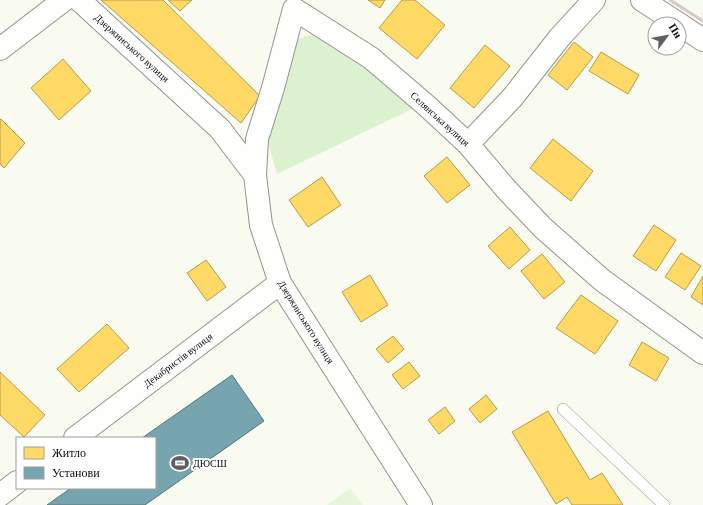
<svg xmlns="http://www.w3.org/2000/svg" width="703" height="505" font-family="'Crimson Pro',serif">
  <style>
    .green { fill: #dcf1d0 }
    .pitch { fill: #e7f5da }
    .homes { fill: #ffd966; stroke: #b69c4b }
    .public { fill: #76a5af; stroke: #56777e }
    .lines { fill: none; stroke-linecap: round; stroke-linejoin: round }
    .lane-casing { stroke: #93948f; stroke-width: 12 }
    .street-casing { stroke: #93948f; stroke-width: 24 }
    .lane { stroke: #fefefd; stroke-width: 11 }
    .street { stroke: #fefefd; stroke-width: 22 }
    .rail { stroke: #d6c8c4; stroke-width: 3 }
    .labels { text-anchor: middle; dominant-baseline: central; stroke-width: 4; stroke-linejoin: round; paint-order: stroke }
    .street-label { font-size: 10px; fill: #0c0c0c; stroke: #fff }
    .poi-label { font-size: 10px; fill: #0c0c0c; stroke: #fff; text-anchor: start }
  </style>
  <rect width="100%" height="100%" fill="#fafbf0"/>
  <!-- green -->
  <path class="green" d="M315 33 397 88 412 109 277 174 266 135 296 40Z"/>
  <!-- pitch -->
  <path class="pitch" d="M350 488 363 505H327Z"/>
  <!-- homes -->
  <path class="homes" d="M101 0H163L260 96 241 123Z
    M168 0H192L180 11Z
    M368 0H385L380 8Z
    M402 0H415L445 25 417 59 379 28Z
    M574 42 593 57 567 90 548 75Z
    M485 45 510 66 474 108 450 88Z
    M601 52 639 75 628 94 589 71Z
    M63 59 91 91 59 120 31 88Z
    M1 119 25 143 4 168 0 164V120Z
    M553 139 593 171 571 201 530 168Z
    M447 157 470 185 447 203 424 176Z
    M322 177 341 205 308 227 289 200Z
    M654 225 676 240 656 271 633 256Z
    M510 227 530 250 509 269 488 246Z
    M681 253 701 266 685 290 665 277Z
    M542 254 565 282 544 299 521 271Z
    M206 260 226 287 207 301 187 273Z
    M370 275 388 305 361 322 342 292Z
    M703 276V305L691 297Z
    M581 295 618 321 595 354 556 328Z
    M107 324 129 348 79 392 57 369Z
    M393 336 404 349 388 363 376 349Z
    M642 342 669 358 656 381 629 365Z
    M409 362 420 376 403 389 392 375Z
    M0 372 45 415 24 437 0 415Z
    M486 395 497 409 480 423 469 409Z
    M445 407 455 421 439 434 428 420Z
    M548 411 590 480 602 473 623 505H572L567 497 556 504 512 432Z"/>
  <!-- public -->
  <path class="public" d="M232 375 264 421 145 505H47L71 488H155V438H142Z"/>
  <g class="lines">
    <!-- lane casing -->
    <g class="lane-casing">
      <path id="lane" d="M563 409 664 505"/>
    </g>
    <!-- street casing -->
    <g class="street-casing">
      <path id="street" d="M79 0 220 129 255 175 261 225 280 283 421 505
        M642 0 679 24
        M679 24 703 40
        M0 49 64 0
        M468 144 512 98 560 37 594 0
        M255 175 257 139 273 88 294 9 371 58 427 106 468 144 506 189 543 228 602 280 703 353
        M75 438 280 283
        M0 495 17 482"/>
    </g>
    <!-- lane -->
    <use href="#lane" class="lane"/>
    <!-- street -->
    <use href="#street" class="street"/>
    <!-- rail -->
    <path class="rail" d="M670 0 703 21"/>
  </g>
  <!-- icons -->
  <defs>
    <g id="stadium-bare" transform="scale(1.38)"><path d="M0-5a6.5 5 0 1 0 0 10a6.5 5 0 1 0 0-10ZM-3.5-1.8h7v3.6h-7Z" fill="#5f605c" stroke="#fff" stroke-width="2.5" paint-order="stroke"/></g>
  </defs>
  <g fill-rule="evenodd">
    <use href="#stadium-bare" x="180" y="463"/>
  </g>
  <g class="labels">
    <!-- street labels -->
    <g class="street-label">
      <text transform="translate(132 48) rotate(42)">Дзержинського вулиця</text>
      <text transform="translate(440 119) rotate(42)">Селянська вулиця</text>
      <text transform="translate(306 322) rotate(58)">Дзержинського вулиця</text>
      <text transform="translate(178 360) rotate(-37)">Декабристів вулиця</text>
    </g>
    <!-- poi labels -->
    <g class="poi-label">
      <text x="193" y="463">ДЮСШ</text>
    </g>
  </g>
  <!-- legend -->
  <rect x="16" y="437" width="140" height="52" fill="#ffffff" stroke="#9e9e9e"/>
  <rect x="24" y="447" width="20" height="12" fill="#ffd966" stroke="#9e9e9e"/>
  <text x="52" y="457" font-size="12" fill="#0c0c0c">Житло</text>
  <rect x="24" y="467" width="20" height="12" fill="#76a5af" stroke="#9e9e9e"/>
  <text x="52" y="477" font-size="12" fill="#0c0c0c">Установи</text>
  <!-- north arrow -->
  <g transform="translate(667 36) rotate(58)"><circle r="19" fill="#ffffff" stroke="#9e9e9e"/>
  <path d="M0-3L7 15L0 10L-7 15Z" fill="#5f605c"/>
  <text y="-6" font-size="11" font-weight="bold" text-anchor="middle" fill="#0c0c0c">Пн</text>
  </g>
</svg>
